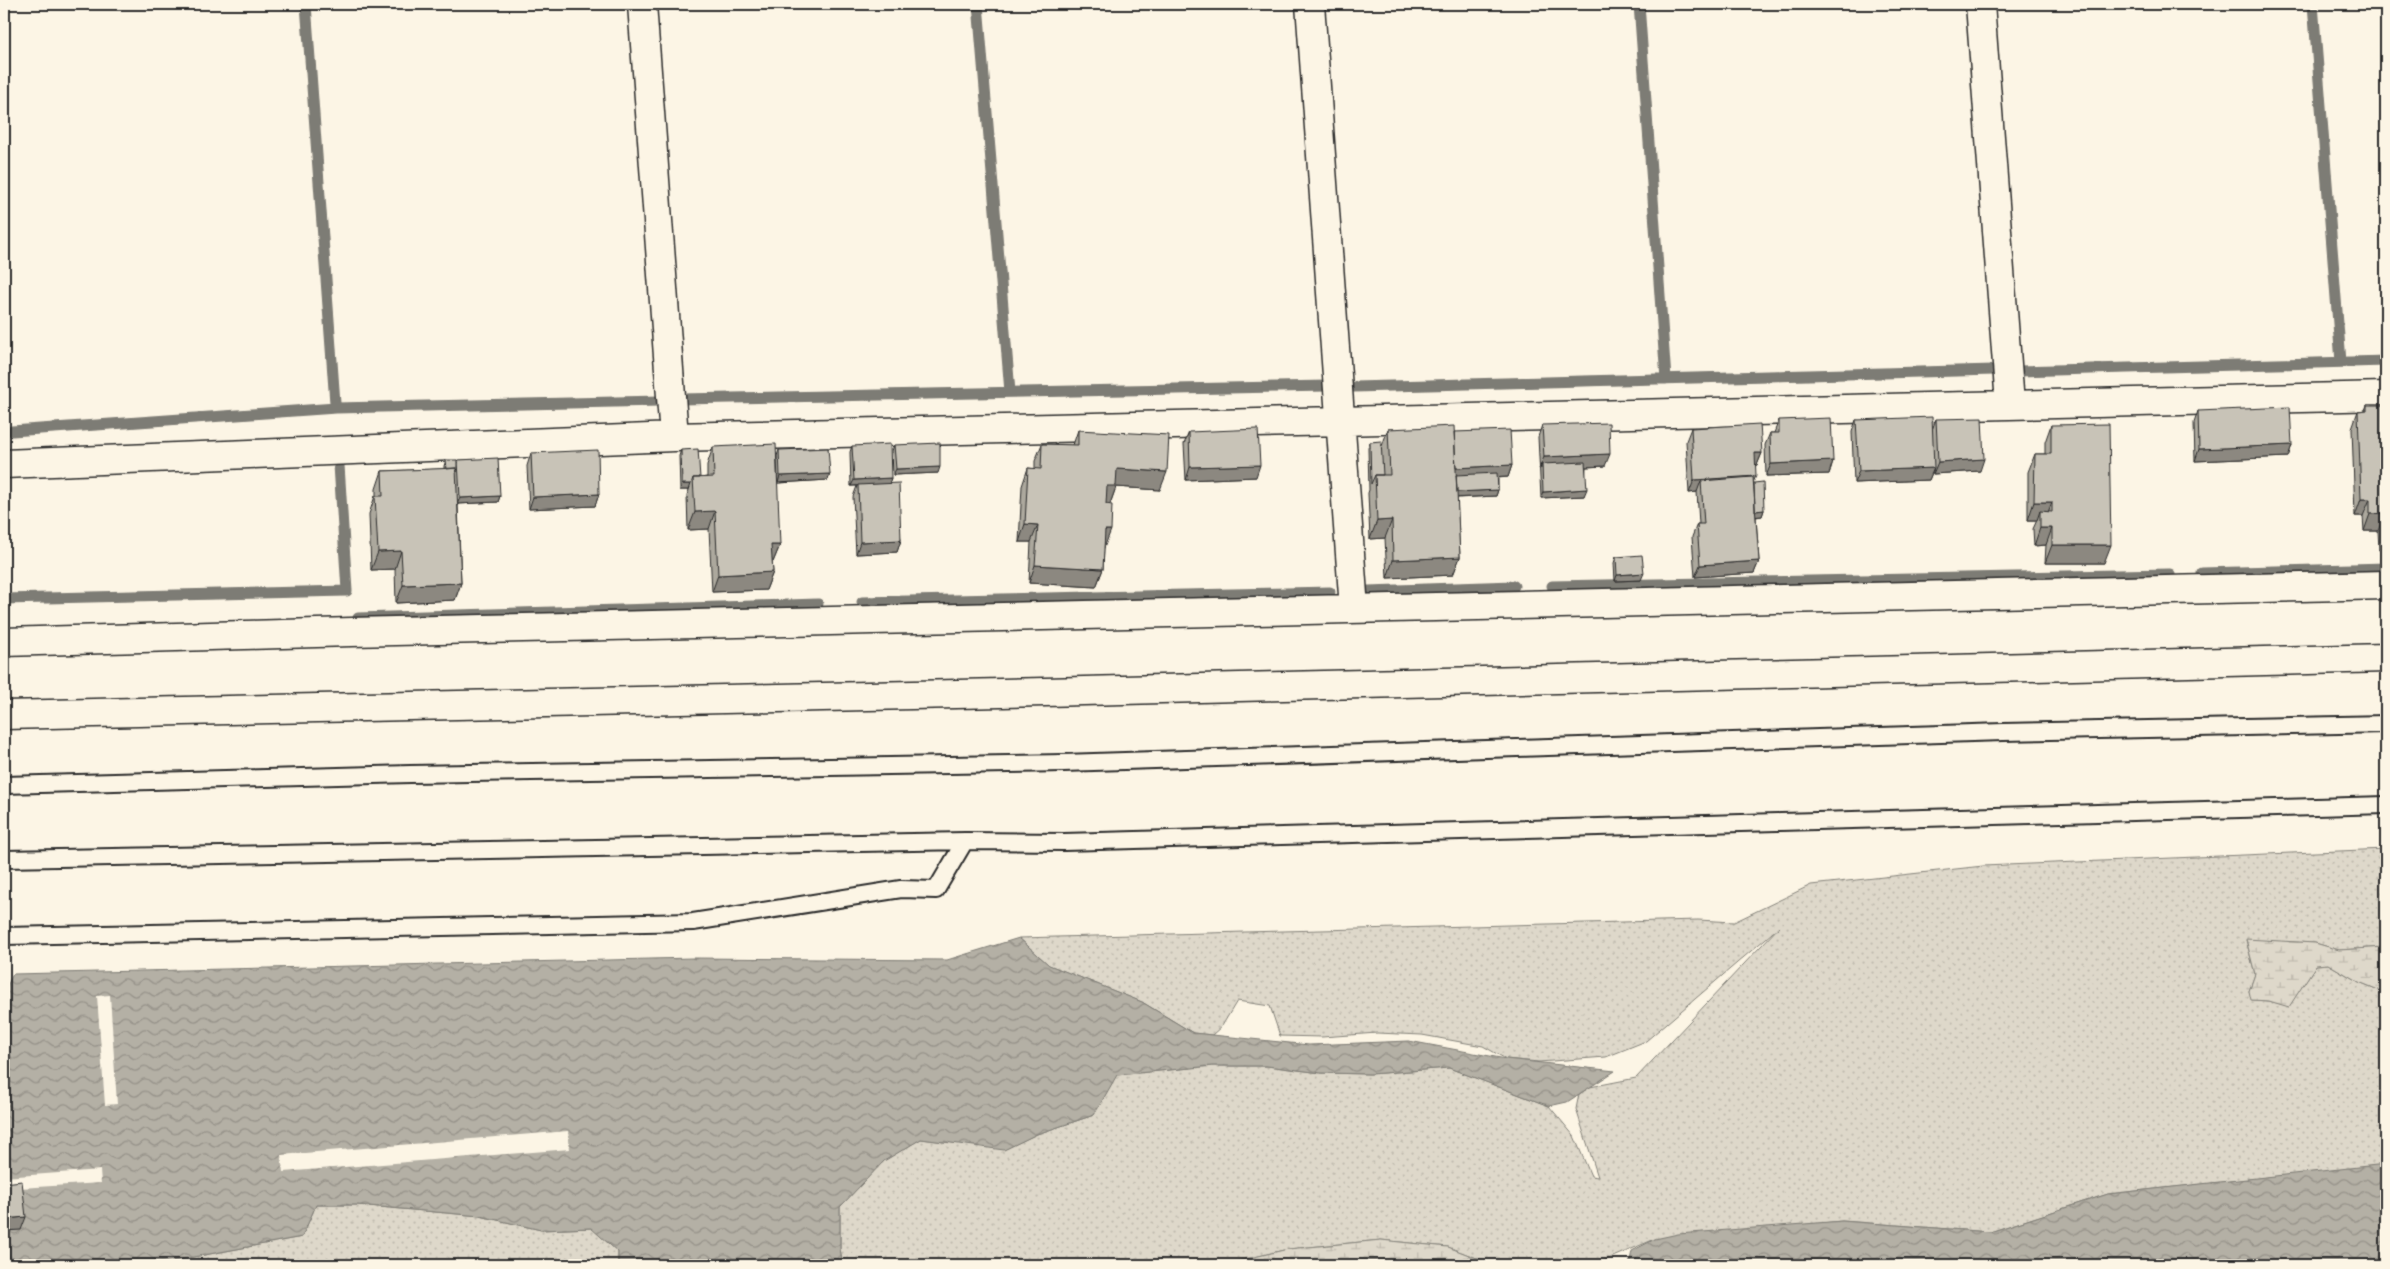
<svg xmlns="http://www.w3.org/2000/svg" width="2390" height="1269" font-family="Sriracha,sans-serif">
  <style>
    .grass { fill: url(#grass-dots); stroke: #84827a }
    .wetland { fill: url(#wetland-marsh); stroke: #84827a }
    .water { fill: url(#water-waves); stroke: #7d7b74 }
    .pier { fill: #fcf5e5 }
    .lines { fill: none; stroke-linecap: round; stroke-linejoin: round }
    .stream { stroke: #7d7b74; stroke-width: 11 }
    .service-casing { stroke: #2b2b2b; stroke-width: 20 }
    .minor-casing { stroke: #2b2b2b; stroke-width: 31 }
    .tertiary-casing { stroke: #2b2b2b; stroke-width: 31 }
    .service { stroke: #fcf5e5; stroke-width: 16 }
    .minor { stroke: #fcf5e5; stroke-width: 28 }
    .tertiary { stroke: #fcf5e5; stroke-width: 28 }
    .wall { fill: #aca89d; stroke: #2b2b2b }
    .shaded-wall { fill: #8c8880; stroke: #2b2b2b }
    .building { fill: #c8c3b7; stroke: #2b2b2b }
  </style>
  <defs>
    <pattern id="grass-dots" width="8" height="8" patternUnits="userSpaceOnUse" patternTransform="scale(1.25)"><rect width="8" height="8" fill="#ded8ca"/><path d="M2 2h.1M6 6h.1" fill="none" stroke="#bfbaae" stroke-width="1.8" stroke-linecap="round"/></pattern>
    <pattern id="wetland-marsh" width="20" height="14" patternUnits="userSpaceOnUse" patternTransform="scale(1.25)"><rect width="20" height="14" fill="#ded8ca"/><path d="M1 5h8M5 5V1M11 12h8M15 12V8" fill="none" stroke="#bfbaae"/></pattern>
    <pattern id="water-waves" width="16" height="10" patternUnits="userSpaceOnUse" patternTransform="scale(1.25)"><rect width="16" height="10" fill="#b4b0a5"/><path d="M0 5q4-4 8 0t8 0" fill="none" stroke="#938f87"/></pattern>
  </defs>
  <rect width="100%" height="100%" fill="#fcf5e5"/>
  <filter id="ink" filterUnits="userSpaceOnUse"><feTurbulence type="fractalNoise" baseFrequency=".02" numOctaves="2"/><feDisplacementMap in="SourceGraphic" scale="10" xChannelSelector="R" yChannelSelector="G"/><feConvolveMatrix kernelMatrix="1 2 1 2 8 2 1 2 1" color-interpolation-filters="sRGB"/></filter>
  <g filter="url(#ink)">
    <!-- grass -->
    <path class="grass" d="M2386 849V947L2339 950 2315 943 2246 940 2255 974 2249 991 2252 1000 2269 1001 2289 1006 2316 965 2328 964 2359 982 2386 993V1165L2108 1194 1990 1232 1842 1221 1655 1239 1594 1265H1495L1448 1247 1381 1240 1288 1249 1221 1265H843L840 1249V1207L883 1161 921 1139 1005 1149 1037 1134 1094 1115 1116 1075 1212 1066H1267L1321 1073 1370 1074 1449 1068 1549 1106 1574 1136 1591 1176 1598 1177 1576 1109 1579 1094 1590 1087 1636 1078 1779 927 1646 1041 1606 1057 1539 1062 1506 1059 1483 1046 1422 1035 1377 1033 1322 1037 1280 1036 1270 1006 1237 1001 1222 1026 1212 1035 1193 1033 1142 1002 1049 965 1019 938 1698 920 1734 922 1811 885 1983 866Z
      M316 1205H357L480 1216 541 1230 592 1228 618 1252V1265H114L177 1260 302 1237Z"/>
    <!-- wetland -->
    <path class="wetland" d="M2246 939 2315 943 2339 950 2386 947V993L2359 982 2328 964 2316 965 2289 1007 2269 1001 2251 1000 2249 991 2255 974Z
      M1381 1240 1448 1247 1495 1265H1221L1288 1249Z"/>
    <!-- water -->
    <path class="water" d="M1019 938 1049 965 1142 1002 1193 1033 1309 1045 1409 1041 1506 1059 1615 1071 1567 1102 1549 1106 1449 1068 1370 1074 1321 1073 1267 1066H1212L1117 1075 1094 1115 1037 1134 1004 1150 921 1139 884 1161 840 1207V1249L843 1265H618V1252L591 1228 541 1230 480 1216 357 1205H316L302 1237 177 1260 114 1265H4V992L13 974 693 958 947 960Z
      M2386 1164V1265H1629L1632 1251 1655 1239 1678 1234 1842 1221 1990 1232 2108 1194Z
      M1362 1260H1418L1440 1265H1331Z"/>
    <!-- pier -->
    <path class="pier" d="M110 995 117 1104 105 1105 97 996Z
      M568 1131 570 1149 283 1172 281 1155Z
      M100 1170 101 1183 4 1189V1177Z"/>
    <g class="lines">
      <!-- stream -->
      <path class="stream" d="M306 4 335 403
        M978 4 1010 392
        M1639 4 1666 379
        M2313 4 2341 362
        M2018 371 2386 361
        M1354 387 1994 370
        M681 399 1326 386
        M12 431 336 408 660 401
        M2202 573 2386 568
        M1552 586 2170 574
        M1368 591 1514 586
        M4 599 347 591 339 465
        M862 602 1330 592
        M358 618 818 604"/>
      <!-- service casing -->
      <g class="service-casing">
        <path id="service" d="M4 785 410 774 1063 763 2003 732 2386 724
          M4 859 965 841 1064 842 2386 805
          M4 936 693 922 901 889 936 890 965 841"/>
      </g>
      <!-- minor casing -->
      <g class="minor-casing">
        <path id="minor" d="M642 4 674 437
          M1310 4 1354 609
          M1980 4 2010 404
          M4 464 674 437 2386 396
          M4 642 351 632 2386 585"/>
      </g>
      <!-- tertiary casing -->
      <g class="tertiary-casing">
        <path id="tertiary" d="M4 715 1045 692 2386 658"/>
      </g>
      <!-- service -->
      <use href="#service" class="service"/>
      <!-- minor -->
      <use href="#minor" class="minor"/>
      <!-- tertiary -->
      <use href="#tertiary" class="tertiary"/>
    </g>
    <!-- wall -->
    <path class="wall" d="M2367 405H2386V551L2379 550 2378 531H2364L2363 516H2355L2352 428 2358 411 2365 410Z
      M2198 411 2292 445 2288 457 2195 461 2194 423Z
      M1936 419 1980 471 1933 474V470L1929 480 1854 483 1852 432 1856 420 1932 430Z
      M1779 420 1833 461 1829 474 1766 476 1765 445 1770 433H1774Z
      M1542 425 1605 466 1586 467 1584 496 1541 498 1538 437Z
      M2051 425 2104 563H2045L2046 545 2034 546 2033 529 2037 520H2028V472L2035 454H2045V442Z
      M1691 428 1762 453 1757 465H1755L1753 482 1764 510 1762 516 1756 517 1759 561 1754 573 1695 577 1692 537 1697 524H1699L1697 492 1689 493 1686 441Z
      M1388 429 1454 432 1512 465 1508 477 1498 478V490L1496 496 1457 498 1460 557 1453 575 1387 578 1385 538 1370 539 1368 493 1369 490 1368 448 1370 442 1382 446Z
      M1078 430 1160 490 1116 487 1110 504H1106L1103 569 1096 587 1029 583 1031 542H1019L1022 486 1028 468 1035 469V461L1042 444 1073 445Z
      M1189 432 1256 477 1186 480 1184 444Z
      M894 445 938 473 893 475 892 451Z
      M852 446 891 478 889 483 901 540 897 552 856 554 853 497 857 486H851L850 452Z
      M713 447 780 545 773 562H772L773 572 766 590 712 592 709 529 688 530 687 495 689 490H680L679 456 681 450 700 478 707 477V465Z
      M779 450 830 474 828 480 778 483 777 456Z
      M531 453 599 494 595 506 529 509 527 466Z
      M446 460 457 463 458 460 500 496 498 502 458 504 461 583 455 600 396 603 395 569 371 570 369 514 375 496H376V489L382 471 444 469V466Z
      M1616 557 1641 580 1615 581 1614 563Z"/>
    <!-- shaded-wall -->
    <path class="shaded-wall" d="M2292 445 2288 457 2195 461 2199 449Z
      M1755 453H1762L1757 465 1750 466Z
      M1610 454 1605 466 1542 469V464L1540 469H1539L1544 457Z
      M1984 459 1980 471 1933 474 1938 462Z
      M1833 461 1829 474 1766 476 1771 464Z
      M1260 465 1256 477 1186 480 1190 467Z
      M1512 465 1508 477 1453 480 1455 468Z
      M940 467 938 473 893 475 896 469Z
      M1934 468 1929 480 1854 483 1859 471Z
      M1117 469 1167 472 1160 490 1116 487 1110 504H1101L1107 486Z
      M830 474 828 480 778 483 780 476Z
      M1756 476 1752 485 1701 481 1697 492 1689 493 1694 480Z
      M891 478 889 484 851 486 854 480Z
      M682 484H691L689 490H680Z
      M1587 489 1584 496 1541 498 1543 492Z
      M1498 490 1496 496 1452 498 1454 492Z
      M599 494 595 506 529 509 533 497Z
      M500 496 498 502 457 504 460 498Z
      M2361 499H2370L2363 516H2355Z
      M2034 502H2052L2045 520 2040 511 2037 520H2028Z
      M1764 510 1762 516 1752 517 1755 511Z
      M715 511 709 529 688 530 695 512Z
      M2385 513 2378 531H2364L2370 514Z
      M1392 520 1385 538 1370 539 1377 521Z
      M1025 524 1038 525 1031 542H1019Z
      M2040 528H2052L2046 545 2034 546Z
      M1105 530H1111L1104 548H1098Z
      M2386 533V550H2379Z
      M901 540 897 552 856 554 860 542Z
      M771 545H780L773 562 765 563Z
      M2052 545H2111L2104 563H2045Z
      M401 551 395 569 371 570 378 552Z
      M1460 557 1453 575 1387 578 1393 560Z
      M1759 561 1754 573 1695 577 1700 565Z
      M1035 565 1103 569 1096 587 1029 583Z
      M773 572 766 590 712 592 718 575Z
      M1644 573 1641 580 1615 581 1617 575Z
      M461 583 455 600 396 603 403 585Z
      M26 1217 21 1230 4 1231V1219Z"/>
    <!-- building -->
    <path class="building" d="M2367 405H2386V533L2385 513 2370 514V499H2361L2358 411 2367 410Z
      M2290 407 2292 445 2199 449 2198 411Z
      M1932 417 1934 468 1859 471 1856 420Z
      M1831 418 1833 461 1771 464 1770 433H1779V420Z
      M1982 418 1984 459 1938 462 1936 419Z
      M1609 423 1610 454 1544 457 1542 425Z
      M1760 424 1762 453H1755L1756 476 1694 480 1691 428Z
      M2109 424 2111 545H2052V528H2040V511L2052 512V502H2034L2035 454H2051V425Z
      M1454 426 1460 557 1393 560 1392 520 1377 521 1375 475H1390L1388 429Z
      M1258 429 1260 465 1190 467 1189 432Z
      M1078 430 1169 435 1167 472 1117 469 1116 486H1107L1106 504 1112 505 1111 530H1105L1103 569 1035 565 1038 525 1025 524 1028 468 1041 469 1042 444 1078 445Z
      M1510 430 1512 465 1456 468 1454 432Z
      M1381 441 1383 475H1375L1371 484 1370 442Z
      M940 443V467L896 469 894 445Z
      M776 444 780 545H771L773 572 718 575 715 511 695 512 693 478 714 477 713 447Z
      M890 444 891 478 854 480 852 446Z
      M828 448 830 474 780 476 779 450Z
      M698 449 700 478H693L691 484H682L681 450Z
      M598 450 599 494 533 497 531 453Z
      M498 458 500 496 460 498 458 460Z
      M446 460H457V472L456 468 447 469Z
      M1585 462 1587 489 1543 492 1542 464Z
      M456 468 461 583 403 585 401 551 378 552 375 496H383L382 471Z
      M1497 473 1498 490 1457 492 1456 475Z
      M1753 477 1759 561 1700 565 1697 524H1704L1701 481Z
      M1763 482 1764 510 1755 511 1754 483Z
      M899 483 901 540 860 542 858 485Z
      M1642 555 1644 573 1617 575 1616 557Z
      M22 1181 26 1217 4 1219V1183Z"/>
  </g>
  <!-- margin -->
  <rect width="2390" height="1269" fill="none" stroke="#fcf5e5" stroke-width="20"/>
  <rect x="10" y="10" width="2370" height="1249" fill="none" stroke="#2b2b2b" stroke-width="2" filter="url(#ink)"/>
</svg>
